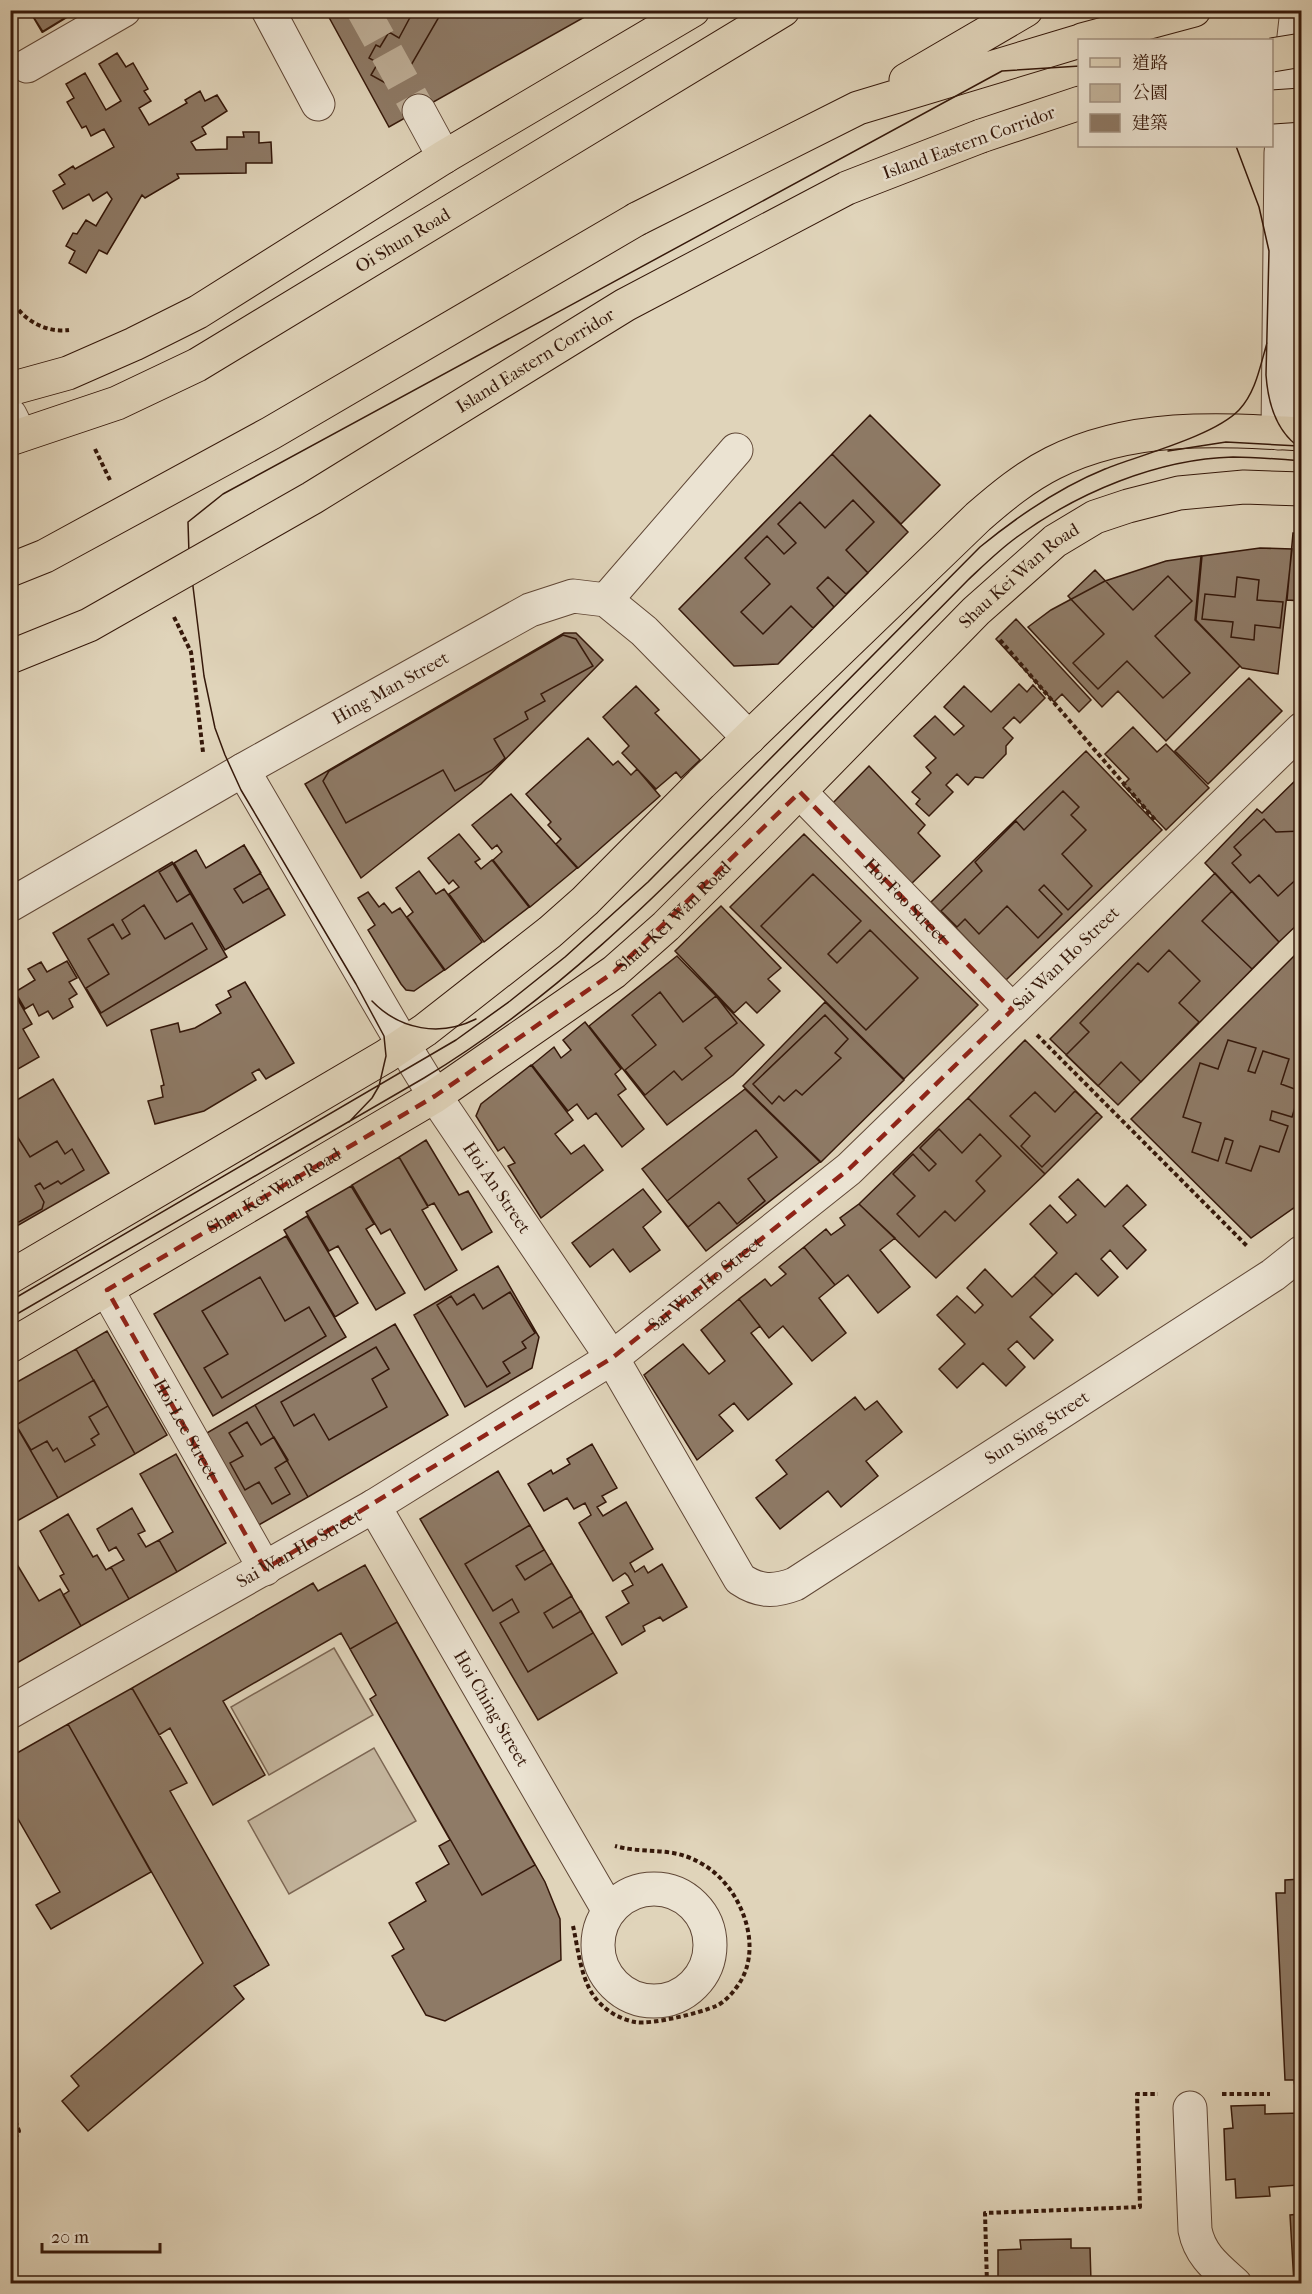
<svg xmlns="http://www.w3.org/2000/svg" width="1312" height="2294" font-family="'IM FELL French Canon','Noto Serif TC',serif">
  <style>
    .green { fill: #c3b49c; stroke: #7c6653; stroke-width: 1.5 }
    .building { fill: #8e7a66; stroke: #35180a; stroke-width: 1.5 }
    .lines { fill: none; stroke-linecap: round; stroke-linejoin: round }
    .minor-tunnel { stroke: #beae97; stroke-width: 33; stroke-dasharray: 33 16; stroke-linecap: butt }
    .minor-casing { stroke: #604736; stroke-width: 35 }
    .major-casing { stroke: #35180a; stroke-width: 35 }
    .highway-casing { stroke: #35180a; stroke-width: 35 }
    .path { stroke: #35180a; stroke-width: 4; stroke-dasharray: 4.5 3; stroke-linecap: butt }
    .minor { stroke: #ebe3d2; stroke-width: 33 }
    .major { stroke: #e0d4ba; stroke-width: 33 }
    .highway { stroke: #e0d4ba; stroke-width: 33 }
    .tram { stroke: #35180a; stroke-width: 1.5 }
    .highway-bridge-casing { stroke: #35180a; stroke-width: 35; stroke-linecap: butt }
    .highway-bridge { stroke: #e0d4ba; stroke-width: 33 }
    .marked { fill: none; stroke: #8f2418; stroke-width: 4.5; stroke-dasharray: 12 8; stroke-linejoin: round }
    .labels { text-anchor: middle; dominant-baseline: central; stroke-width: 5; stroke-linejoin: round; paint-order: stroke }
    .street-label { font-size: 18px; fill: #35180a; stroke: #ebe3d2 }
  </style>
  <rect width="100%" height="100%" fill="#e0d4ba"/>
  <filter id="stains"><feTurbulence type="fractalNoise" baseFrequency=".00333" numOctaves="4"/><feColorMatrix values="0 0 0 0 .2 0 0 0 0 .09 0 0 0 0 .02 0 0 0 .5 -.17"/></filter>
  <radialGradient id="worn" r=".72"><stop offset=".6" stop-color="#630" stop-opacity="0"/><stop offset="1" stop-color="#630" stop-opacity=".3"/></radialGradient>
  <!-- green -->
  <path class="green" d="M334 1648 373 1715 269 1775 231 1707Z
    M374 1748 416 1821 289 1894 248 1821Z"/>
  <!-- building -->
  <path class="building" d="M29 10H79L43 32Z
    M29 10H78L42 32Z
    M325 10H597L389 127Z
    M360 10H384L366 21Z
    M414 10H443L410 67 402 62 389 85 371 75 378 63 369 58 376 45 380 47 389 32 399 38Z
    M117 53 126 67 133 63 148 89 144 91 151 101 139 108 149 125 187 103 185 100 200 91 205 101 217 95 227 111 202 127 206 134 191 142 196 150 227 149V137H244L243 132H259V143L271 142 272 163H246V173L177 174 179 178 145 198 142 195 107 254 99 250 86 273 69 263 75 251 66 246 73 233 77 234 86 220 96 226 112 199 107 192 93 201 89 194 63 209 53 191 65 184 59 175 73 166 75 169 114 147 104 129 91 136 86 126 82 128 67 102 74 98 66 84 85 73 106 110 121 101 99 64Z
    M870 415 940 485 901 524 832 454Z
    M832 454 908 532 778 664 734 666 679 609Z
    M853 500 874 522 846 550 868 573 846 594 828 577 817 588 834 607 813 628 791 606 763 634 741 612 770 584 745 558 767 536 784 554 796 543 778 524 800 502 825 528Z
    M1293 533 1302 534V601L1287 600Z
    M1260 548 1292 549 1278 674 1242 668 1196 620 1202 556Z
    M1201 556 1195 620 1240 666 1166 741 1118 691 1102 707 1028 627 1051 610 1105 581 1166 561Z
    M1095 570 1133 610 1168 576 1192 601 1155 636 1190 673 1163 698 1127 661 1098 689 1073 663 1104 634 1068 596Z
    M1237 577 1259 580 1257 600 1283 602 1280 628 1255 625 1254 640 1231 637 1233 622 1202 619 1205 594 1235 597Z
    M1016 619 1091 700 1079 712 1062 694 1054 702 996 639Z
    M564 633H576L603 660 481 784 361 878 305 784Z
    M563 635 576 639 593 666 541 694 545 701 525 712 528 719 494 739 505 758 492 770 455 791 443 770 346 823 323 781 329 771Z
    M1249 678 1282 711 1208 784 1175 751Z
    M1019 684 1027 692 1033 685 1045 698 1020 723 1014 717 1003 728 1013 738 1006 746V754L983 778 975 777 968 785 957 774 946 785 953 792 929 816 916 804 920 799 912 792 931 773 926 767 936 758 914 736 935 716 954 735 964 726 944 707 964 686 991 712Z
    M636 686 659 710 655 713 700 760 681 778 676 772 656 789 622 753 629 746 603 717Z
    M1133 727 1157 752 1166 744 1209 788 1166 830 1123 785 1129 779 1105 754Z
    M588 738 613 765 618 761 631 775 637 769 660 796 578 868 556 844 561 839 548 825 551 822 526 794Z
    M1086 751 1162 830 1006 980 931 902Z
    M869 766 925 825 918 833 940 856 909 886 829 807Z
    M1302 774V920L1279 942 1205 863 1257 809 1262 813Z
    M1063 791 1079 807 1071 815 1086 830 1062 854 1092 886 1068 910 1044 885 1039 890 1062 914 1038 938 1007 906 979 934 965 919 957 927 941 911 982 871 975 862 1016 821 1024 830Z
    M511 794 577 868 530 907 493 860 502 852 497 845 492 849 472 825Z
    M1264 819 1276 832 1302 831V874L1278 896 1259 875 1250 883 1232 863 1241 855 1234 847Z
    M459 834 480 859 475 862 481 869 492 860 529 907 484 942 449 894 459 887 453 880 449 884 428 858Z
    M804 834 978 1005 904 1079 730 907Z
    M244 845 261 873 234 889 243 903 269 888 285 915 225 950 191 893 177 902 159 872 196 850 206 868Z
    M244 845 285 915 225 950 174 863 196 850 206 868Z
    M172 862 227 957 107 1026 53 933Z
    M419 871 436 894 444 889 482 942 445 970 407 917 413 912 396 888Z
    M1215 873 1279 942 1118 1105 1050 1039Z
    M813 874 861 921 828 954 837 963 870 930 918 978 866 1030 761 926Z
    M1232 891 1279 942 1252 969 1202 921Z
    M368 892 379 907 384 903 392 913 400 908 444 970 414 991 406 990 401 984 368 930 375 925 358 898Z
    M144 905 165 939 192 923 207 949 101 1013 86 988 109 974 88 939 113 924 122 939 130 934 122 920Z
    M721 906 781 968 768 979 780 991 757 1013 746 1002 734 1013 675 951Z
    M1302 948V1202L1251 1238 1131 1119Z
    M1169 950 1200 981 1179 1003 1199 1022 1141 1082 1121 1062 1098 1086 1066 1055 1089 1032 1080 1023 1138 963 1148 972Z
    M677 956 764 1045 733 1075 667 1125 589 1026Z
    M67 961 77 978 69 982 77 994 69 999 73 1007 53 1019 48 1011 39 1016 33 1004 25 1009 15 992 35 980 28 969 41 962 47 972Z
    M245 982 294 1063 266 1079 259 1069 252 1073 256 1080 204 1111 155 1124 148 1101 163 1097 161 1086 164 1085 151 1030 178 1023 180 1032 195 1028 221 1013 216 1005 231 997 228 991Z
    M10 986 32 1024 23 1029 39 1057 11 1073Z
    M660 992 683 1022 716 996 737 1023 705 1048 712 1056 682 1080 674 1071 645 1095 625 1070 656 1045 632 1015Z
    M825 1002 904 1080 821 1162 743 1086Z
    M825 1015 848 1039 835 1053 841 1058 802 1095 796 1090 784 1101 779 1096 772 1104 753 1084Z
    M585 1022 621 1069 615 1074 626 1089 618 1095 644 1129 622 1147 596 1113 588 1119 577 1104 568 1111 532 1065 554 1047 561 1058 571 1050 563 1040Z
    M1025 1040 1102 1117 1045 1174 968 1098Z
    M1228 1040 1256 1048 1248 1071 1255 1073 1263 1051 1289 1059 1281 1084 1300 1091 1292 1117 1272 1111 1270 1120 1288 1126 1279 1152 1260 1146 1251 1171 1226 1163 1233 1141 1225 1138 1218 1161 1192 1152 1201 1123 1183 1117 1200 1063 1218 1069Z
    M531 1065 573 1120 555 1134 571 1154 584 1145 603 1170 541 1218 508 1166 515 1163 504 1147 498 1151 476 1116 481 1104Z
    M53 1079 109 1173 10 1230V1104Z
    M745 1089 820 1162 706 1251 642 1169Z
    M1075 1091 1097 1112 1042 1167 1021 1146 1030 1136 1010 1116 1035 1092 1055 1112Z
    M968 1098 1045 1174 936 1278 859 1204Z
    M939 1129 962 1153 980 1134 1001 1156 976 1181 985 1191 955 1221 945 1211 919 1237 897 1214 915 1196 893 1174 913 1154 929 1171 936 1164 920 1148Z
    M756 1130 777 1157 748 1179 765 1201 737 1224 719 1202 688 1227 667 1201Z
    M15 1133 30 1157 57 1141 65 1154 72 1149 84 1170 61 1184 58 1181 44 1189 40 1183 35 1186 44 1202 42 1209 19 1222 13 1220 10 1217V1136Z
    M426 1140 459 1195 468 1191 492 1232 462 1250 434 1203 428 1206 399 1157Z
    M399 1157 428 1207 422 1210 457 1270 425 1290 390 1229 381 1234 352 1185Z
    M1078 1179 1105 1207 1127 1185 1146 1205 1123 1226 1146 1250 1127 1269 1110 1250 1101 1259 1118 1277 1098 1296 1076 1273 1053 1295 1034 1276 1057 1253 1030 1224 1050 1205 1067 1223 1076 1215 1059 1197Z
    M351 1186 374 1224 366 1229 405 1293 376 1310 338 1246 329 1251 306 1212Z
    M643 1189 661 1212 643 1227 660 1250 630 1272 613 1249 590 1267 572 1243Z
    M859 1204 895 1238 880 1250 910 1287 878 1313 848 1275 835 1285 804 1247 826 1229 831 1235 845 1225 840 1218Z
    M307 1216 358 1303 335 1317 284 1230Z
    M286 1236 346 1337 213 1416 154 1314Z
    M804 1247 835 1285 819 1298 846 1333 812 1361 783 1326 769 1338 739 1299 765 1279 771 1286 786 1274 779 1267Z
    M498 1266 539 1337 532 1368 465 1407 414 1315Z
    M985 1269 1012 1297 1034 1276 1053 1295 1030 1317 1053 1340 1034 1359 1017 1341 1008 1349 1025 1367 1006 1386 983 1363 957 1388 939 1369 965 1344 937 1315 957 1296 975 1313 983 1305 967 1288Z
    M260 1277 285 1321 309 1307 326 1336 222 1398 204 1368 228 1354 202 1311Z
    M510 1292 535 1333 522 1342 526 1348 503 1362 510 1373 487 1387 437 1305 451 1296 457 1305 474 1294 483 1309Z
    M739 1299 760 1326 751 1333 792 1384 748 1420 734 1403 719 1415 733 1431 697 1460 644 1375 683 1344 709 1374 725 1361 701 1330Z
    M395 1324 448 1415 308 1497 255 1405Z
    M107 1331 167 1435 135 1454 76 1349Z
    M376 1347 389 1369 372 1379 387 1407 329 1440 314 1414 294 1426 281 1402Z
    M76 1349 135 1454 58 1498 10 1415V1386Z
    M94 1380 108 1406 89 1417 99 1434 91 1439 95 1445 65 1462 57 1448 53 1451 47 1441 31 1450 16 1425Z
    M855 1397 865 1410 877 1401 902 1432 866 1461 878 1476 841 1507 828 1491 780 1529 756 1498 787 1474 776 1460Z
    M255 1405 308 1497 257 1526 205 1434Z
    M10 1415 58 1498 10 1525Z
    M247 1422 261 1445 274 1437 288 1460 275 1468 290 1494 272 1504 259 1482 245 1490 230 1463 243 1456 229 1433Z
    M592 1444 617 1488 602 1496 606 1502 597 1507 603 1516 626 1502 653 1549 630 1563 635 1572 644 1566 648 1573 662 1564 687 1607 663 1621 660 1617 643 1626 645 1631 622 1645 606 1617 629 1603 622 1591 633 1585 628 1576 625 1573 613 1581 579 1523 591 1515 585 1503 574 1509 567 1498 544 1511 528 1484 551 1470 553 1474 570 1464 567 1459Z
    M176 1454 226 1543 177 1572 159 1540 173 1532 140 1474Z
    M498 1471 617 1673 538 1720 420 1519Z
    M132 1508 145 1531 138 1534 146 1547 159 1540 177 1572 129 1599 111 1567 124 1560 116 1547 109 1551 97 1529Z
    M68 1514 93 1557 97 1555 106 1570 111 1567 129 1599 81 1626 63 1595 69 1591 60 1576 64 1574 40 1531Z
    M530 1525 544 1550 516 1566 525 1580 552 1563 572 1596 544 1613 553 1628 581 1611 593 1633 528 1672 500 1623 519 1612 512 1599 493 1611 465 1564Z
    M12 1556 39 1601 60 1589 81 1626 10 1667V1557Z
    M365 1565 545 1882 560 1919 561 1960 445 2021 426 2015 392 1956 404 1949 389 1923 426 1901 416 1883 449 1864 439 1846 450 1840 370 1699 376 1695 341 1633 223 1701 265 1775 213 1805 170 1728 159 1735 132 1688 313 1583 318 1591Z
    M397 1622 535 1865 482 1895 370 1699 376 1695 350 1649Z
    M132 1688 187 1783 170 1791 269 1965 234 1986 244 1999 88 2131 62 2101 79 2086 71 2076 203 1963 68 1724Z
    M68 1724 151 1872 51 1929 36 1905 60 1892 10 1805V1757Z
    M1302 1879V2094L1296 2095 1294 2080H1285L1276 1893H1285V1880Z
    M1265 2105V2114L1302 2113V2284H1294L1290 2215 1300 2214 1298 2185 1269 2187 1270 2196 1236 2198 1235 2179 1226 2180 1224 2129 1233 2128 1231 2106Z
    M1071 2239V2248H1090L1091 2281H1081V2284L998 2283V2250L1021 2249 1020 2240Z"/>
  <g class="lines">
    <!-- minor-tunnel -->
    <path class="minor-tunnel" d="M363 10 419 111"/>
    <!-- minor casing -->
    <g class="minor-casing">
      <g id="minor">
        <path d="M268 10 318 104"/>
        <path d="M27 66 124 10"/>
        <path d="M419 111 444 157"/>
        <path d="M10 415 20 435"/>
        <path d="M1278 433 1281 153 1297 10"/>
        <path d="M606 600 736 450"/>
        <path id="s1" d="M243 770 403 1044 435 1096 612 1358 740 1579C759 1592 774 1592 795 1584L1273 1275 1302 1252"/>
        <path id="s2" d="M800 792 1012 1010"/>
        <path id="s3" d="M10 905 243 770 530 610 573 596 606 600 644 631 749 738"/>
        <path id="s4" d="M107 1290 265 1569"/>
        <path id="s5" d="M374 1506 609 1911"/>
        <path id="s6" d="M10 1712 374 1506 612 1358 849 1169 1302 729"/>
        <circle cx="654" cy="1945" r="56"/>
        <path d="M1190 2108 1195 2230C1200 2255 1216 2267 1235 2284"/>
      </g>
    </g>
    <!-- major casing -->
    <g class="major-casing">
      <g id="major">
        <path d="M10 389 68 373 134 344 198 312 444 157 693 10"/>
        <path id="s7" d="M10 439 117 403 197 365 783 10"/>
        <path d="M10 1277 386 1056 425 1030 550 932 585 901 701 784 978 517C1001 497 1025 477 1053 463 1131 424 1216 429 1302 434"/>
        <path id="s8" d="M10 1346 435 1096 614 972 666 926 754 838 976 611 1055 541 1095 517 1128 506 1179 493 1244 487 1302 489"/>
      </g>
    </g>
    <!-- highway casing -->
    <g class="highway-casing">
      <path id="highway" d="M1082 40 1194 10
        M906 80 1026 10
        M981 136 1080 103
        M637 219 858 108 1080 41"/>
    </g>
    <!-- path -->
    <path class="path" d="M10 298C22 319 44 333 69 330
      M95 449 110 480
      M174 617 191 652 203 752
      M1000 640 1156 821
      M1037 1035 1248 1247
      M573 1926C579 1952 581 1988 603 2006 611 2014 624 2020 635 2022 651 2025 700 2013 716 2006 723 2003 731 1995 736 1988 766 1950 742 1888 704 1865 672 1845 648 1855 615 1846
      M10 2007V2021
      M1222 2094H1270
      M10 2107 19 2131 10 2148
      M987 2284 985 2213 1140 2207 1137 2094H1158"/>
    <!-- minor -->
    <use href="#minor" class="minor"/>
    <!-- major -->
    <use href="#major" class="major"/>
    <!-- highway -->
    <use href="#highway" class="highway"/>
    <!-- tram -->
    <path class="tram" d="M1236 146 1259 207 1269 251 1266 375C1268 403 1276 433 1302 449
      M1168 451 1226 442 1299 446
      M372 1001C400 1030 440 1037 476 1019
      M349 1122 372 1098 379 1086 386 1056 384 1036 356 984 241 790 225 755 215 728 204 676 189 554 188 522 223 494 1002 71 1080 66
      M10 1301 456 1040 510 1001 565 957 648 882 980 547C1018 516 1058 488 1105 469 1140 455 1214 436 1239 410 1256 392 1260 366 1267 343
      M10 1318 424 1078C552 1001 657 896 761 790 830 720 899 650 968 580 984 565 999 550 1017 537 1077 493 1157 459 1233 457 1256 457 1279 459 1302 461"/>
    <!-- highway-bridge casing -->
    <g class="highway-bridge-casing">
      <g id="highway-bridge">
        <path d="M1272 55 1302 50"/>
        <path d="M1272 107 1302 105"/>
        <path d="M10 570 45 556 271 433 637 219"/>
        <path id="s9" d="M10 657 89 625 312 498 625 305 847 188 981 136"/>
      </g>
    </g>
    <!-- highway-bridge -->
    <use href="#highway-bridge" class="highway-bridge"/>
  </g>
  <!-- marked area -->
  <path class="marked" d="M800 792 1012 1010 849 1169 612 1358 265 1569 107 1290 435 1096 614 972Z"/>
  <g class="labels">
    <!-- street labels -->
    <g class="street-label">
      <text transform="translate(969 143) rotate(-20)">Island Eastern Corridor</text>
      <text stroke="none"><textPath href="#s7" startOffset="442">Oi Shun Road</textPath></text>
      <text stroke="none"><textPath href="#s9" startOffset="604">Island Eastern Corridor</textPath></text>
      <text stroke="none"><textPath href="#s8" startOffset="1278">Shau Kei Wan Road</textPath></text>
      <text stroke="none"><textPath href="#s3" startOffset="438">Hing Man Street</textPath></text>
      <text stroke="none"><textPath href="#s2" startOffset="152">Hoi Foo Street</textPath></text>
      <text stroke="none"><textPath href="#s8" startOffset="792">Shau Kei Wan Road</textPath></text>
      <text stroke="none"><textPath href="#s6" startOffset="1304">Sai Wan Ho Street</textPath></text>
      <text stroke="none"><textPath href="#s1" startOffset="489">Hoi An Street</textPath></text>
      <text stroke="none"><textPath href="#s8" startOffset="306">Shau Kei Wan Road</textPath></text>
      <text stroke="none"><textPath href="#s6" startOffset="818">Sai Wan Ho Street</textPath></text>
      <text stroke="none"><textPath href="#s1" startOffset="1296">Sun Sing Street</textPath></text>
      <text stroke="none"><textPath href="#s4" startOffset="160">Hoi Lee Street</textPath></text>
      <text stroke="none"><textPath href="#s6" startOffset="332">Sai Wan Ho Street</textPath></text>
      <text stroke="none"><textPath href="#s5" startOffset="234">Hoi Ching Street</textPath></text>
    </g>
  </g>
  <!-- margin -->
  <rect width="1312" height="2294" fill="none" stroke="#e0d4ba" stroke-width="36"/>
  <rect x="12" y="12" width="1288" height="2270" fill="none" stroke="#35180a" stroke-width="3"/>
  <rect x="18" y="18" width="1276" height="2258" fill="none" stroke="#35180a" stroke-width="1.5"/>
  <!-- legend -->
  <rect x="1078" y="39" width="195" height="108" fill="#ebe3d2" stroke="#a29282" stroke-width="1.5"/>
  <rect x="1090" y="58" width="30" height="9" fill="#e0d4ba" stroke="#a29282" stroke-width="1.5"/>
  <text x="1132" y="69" font-size="18" fill="#35180a">道路</text>
  <rect x="1090" y="84" width="30" height="18" fill="#c3b49c" stroke="#a29282" stroke-width="1.5"/>
  <text x="1132" y="99" font-size="18" fill="#35180a">公園</text>
  <rect x="1090" y="114" width="30" height="18" fill="#8e7a66" stroke="#a29282" stroke-width="1.5"/>
  <text x="1132" y="129" font-size="18" fill="#35180a">建築</text>
  <!-- scale -->
  <path d="M42 2243v9h118v-9" fill="none" stroke="#35180a" stroke-width="3"/>
  <text x="51" y="2243" font-size="18" fill="#35180a" stroke="#ebe3d2" stroke-width="4.5" paint-order="stroke">20 m</text>
  <rect width="100%" height="100%" filter="url(#stains)"/>
  <rect width="100%" height="100%" fill="url(#worn)"/>
</svg>
